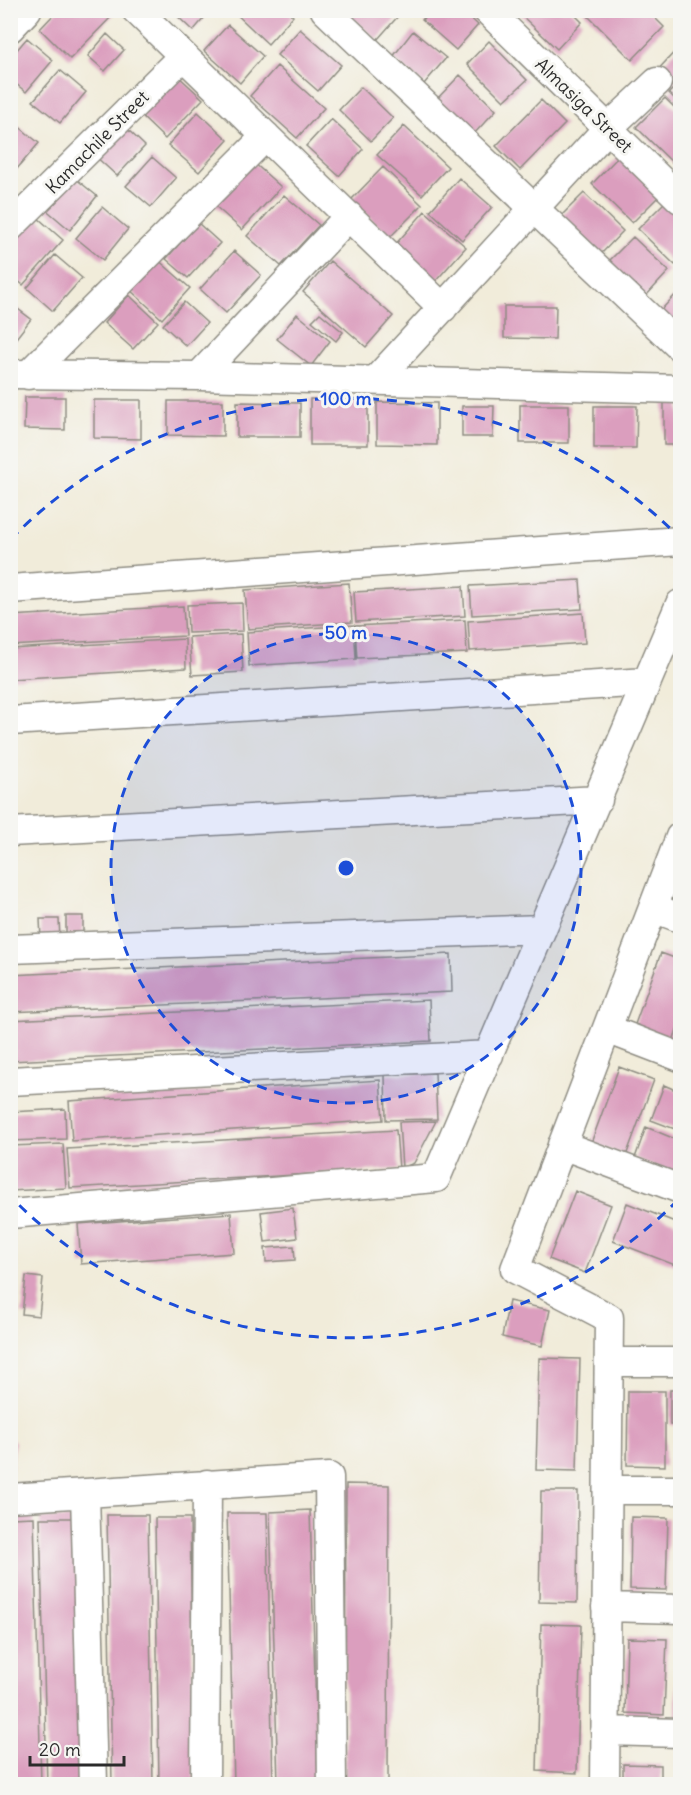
<svg xmlns="http://www.w3.org/2000/svg" width="691" height="1795" font-family="Delius,sans-serif">
  <style>
    .building { fill: #db9ebe }
    .lines { fill: none; stroke-linecap: round; stroke-linejoin: round }
    .street-casing { stroke: #8e8c82; stroke-width: 31 }
    .street { stroke: #fff; stroke-width: 28 }
    .ring { fill: none; stroke: #1d4ed8; stroke-width: 3; stroke-dasharray: 10 8 }
    .labels { text-anchor: middle; dominant-baseline: central; stroke-width: 6; stroke-linejoin: round; paint-order: stroke }
    .street-label { font-size: 18px; fill: #2b2b2b; stroke: #f6f6f2 }
    .centre { fill: #1d4ed8; stroke: #f6f6f2; stroke-width: 3 }
    .ring-label { font-size: 18px; text-anchor: middle; font-weight: bold; fill: #1d4ed8; stroke: #f6f6f2; stroke-width: 6; stroke-linejoin: round; paint-order: stroke }
  </style>
  <rect width="100%" height="100%" fill="#f6f6f2"/>
  <filter id="ink" filterUnits="userSpaceOnUse"><feTurbulence type="fractalNoise" baseFrequency=".0167" numOctaves="2"/><feDisplacementMap in="SourceGraphic" scale="12" xChannelSelector="R" yChannelSelector="G"/><feConvolveMatrix kernelMatrix="1 2 1 2 8 2 1 2 1" color-interpolation-filters="sRGB"/></filter>
  <filter id="wash" filterUnits="userSpaceOnUse"><feTurbulence type="fractalNoise" baseFrequency=".008" numOctaves="4" result="noise"/><feDisplacementMap in="SourceGraphic" scale="24" xChannelSelector="R" yChannelSelector="G"/><feGaussianBlur stdDeviation="1.35" result="paint"/><feColorMatrix in="noise" values="0 0 0 0 0 0 0 0 0 0 0 0 0 0 0 0 0 1.4 0 .05"/><feComposite in="paint" operator="in"/></filter>
  <g filter="url(#wash)">
    <rect width="100%" height="100%" fill="#f1ecda"/>
    <g id="blocks">
      <!-- building -->
      <path class="building" d="M58 10H114L116 12 70 59 40 29Z
        M171 10H211L193 31Z
        M232 10H286L293 16 268 44Z
        M344 10H396L400 14 377 40Z
        M431 10H462L478 25 456 50 422 20Z
        M525 10H570L582 22 557 49 521 15Z
        M582 10H647L664 27 632 60Z
        M228 25 263 56 240 83 204 51Z
        M300 29 341 65 318 91 277 55Z
        M413 31 446 58 424 84 392 58Z
        M107 34 124 50 105 71 88 56Z
        M27 38 53 60 26 92 10 79V58Z
        M489 41 527 80 504 101 467 64Z
        M680 46V76L669 89 654 74Z
        M277 66 324 108 297 138 250 96Z
        M60 70 86 92 60 123 33 101Z
        M176 74 203 99 165 139 138 113Z
        M460 75 496 110 473 135 436 100Z
        M680 82V104L669 93Z
        M361 87 393 118 371 141 339 110Z
        M665 98 680 113V170L636 127Z
        M541 100 565 124 520 170 496 146Z
        M198 112 228 140 199 172 168 145Z
        M331 119 363 149 339 176 306 146Z
        M12 121 39 143 10 177V123Z
        M122 124 145 146 117 176 93 154Z
        M404 126 448 167 422 195 377 155Z
        M619 156 660 195 632 223 592 184Z
        M152 157 176 178 151 207 126 186Z
        M252 161 281 187 242 230 213 204Z
        M383 167 422 205 390 237 351 200Z
        M70 174 97 196 70 230 43 207Z
        M459 178 492 207 462 240 430 211Z
        M584 193 623 231 601 254 561 216Z
        M284 195 319 225 281 266 247 236Z
        M668 199 680 211V259L675 265 638 229Z
        M102 207 128 229 103 260 76 238Z
        M30 211 63 240 23 285 10 274V233Z
        M425 211 466 247 434 283 394 246Z
        M198 223 220 243 188 278 166 259Z
        M633 237 669 271 645 297 609 261Z
        M234 251 261 275 226 313 200 289Z
        M55 255 82 278 53 311 27 288Z
        M156 258 190 288 162 319 129 289Z
        M330 261 393 316 366 347 303 292Z
        M680 290V333L659 312Z
        M129 295 158 322 133 349 104 323Z
        M184 302 207 323 186 346 163 325Z
        M10 303 31 319 10 346Z
        M504 306H556L555 339 504 338Z
        M320 313 343 332 336 341 312 321Z
        M297 314 330 341 311 366 277 339Z
        M25 397H65V430L24 429Z
        M310 399H368V445H310Z
        M94 400H141V439L94 438Z
        M168 401H223V436L168 435Z
        M237 402 300 403V437H237Z
        M377 402 437 403V445L377 444Z
        M664 403H680V445H664Z
        M520 405H569V443H520Z
        M462 406H494L493 437H462Z
        M594 406H637L636 448H594Z
        M580 580 582 609 472 615 470 586Z
        M349 583 352 622 248 629 245 590Z
        M463 586 465 616 356 622 354 592Z
        M242 603 243 631 188 633 187 605Z
        M183 606 185 636 10 646V616Z
        M583 613 585 643 470 651 468 621Z
        M465 620 467 653 357 658 355 626Z
        M354 625 356 659 249 666 247 632Z
        M241 634 243 672 192 675 189 637Z
        M185 639 186 668 10 679V649Z
        M66 916H83V935H66Z
        M40 919H59L60 939H41Z
        M661 953 680 960V1021L673 1041 634 1027Z
        M451 954 452 992 10 1012V975Z
        M429 1000 431 1041 10 1061V1020Z
        M619 1067 654 1080 626 1156 591 1143Z
        M435 1073 437 1119 386 1120 385 1075Z
        M380 1080 383 1120 72 1141 69 1101Z
        M664 1085 680 1092V1131L651 1120Z
        M65 1109 66 1139 10 1141V1112Z
        M436 1121 414 1163 402 1168 399 1122Z
        M646 1127 680 1141V1176L635 1158Z
        M396 1130 399 1169 70 1188 67 1149Z
        M63 1144 66 1188 10 1191V1146Z
        M575 1191 611 1205 585 1273 549 1259Z
        M627 1203 680 1224V1267L613 1241Z
        M293 1208 297 1238 265 1242 261 1212Z
        M231 1213 234 1253 81 1264 78 1224Z
        M294 1246 295 1260 266 1262 265 1248Z
        M26 1276 43 1278 39 1316 22 1314Z
        M509 1301 550 1310 542 1346 502 1337Z
        M539 1358 580 1359 577 1471 536 1470Z
        M670 1390H680V1425H670Z
        M628 1391H665V1466L627 1465Z
        M677 1433H680V1466H677Z
        M10 1440 15 1441 12 1470H10Z
        M346 1484 389 1485 388 1784H345Z
        M541 1491H578L577 1603 539 1602Z
        M310 1510 318 1784H278L270 1512Z
        M227 1513H267L273 1784H234Z
        M107 1515H148L153 1784H112Z
        M34 1517 41 1784H10V1518Z
        M631 1517 668 1518 666 1590 630 1589Z
        M40 1518H77L83 1784H47Z
        M155 1518H190L194 1784H159Z
        M678 1556H680V1590H677Z
        M541 1624 581 1625 577 1773 537 1771Z
        M627 1638 667 1639 664 1715 625 1713Z
        M677 1683H680V1716H676Z
        M623 1764 661 1765V1784H623Z"/>
    </g>
  </g>
  <g filter="url(#ink)">
    <use href="#blocks" fill-opacity="0" stroke="#8e8c82" stroke-width="1.5"/>
    <g class="lines">
      <!-- street casing -->
      <g class="street-casing">
        <path id="street" d="M136 10 443 308
          M325 10 680 347
          M487 10 680 199
          M10 28 27 10
          M10 227 183 56
          M10 374 199 376 680 389
          M28 375 266 136
          M199 376 349 216
          M376 380 607 129 657 82
          M10 589 680 541
          M10 721 647 682
          M10 832 598 800
          M653 908 680 918
          M10 949 542 929
          M607 1029 680 1057
          M10 1081 489 1055
          M562 1145 680 1189
          M10 1214 436 1178 680 604
          M609 1362H680
          M608 1490H680
          M85 1493 93 1784
          M10 1498 329 1477 332 1784
          M606 1607 680 1609
          M605 1731 680 1733
          M205 1784 207 1484
          M605 1784 609 1318 515 1269 680 837"/>
      </g>
      <!-- street -->
      <use href="#street" class="street"/>
    </g>
  </g>
  <!-- distance rings -->
  <circle cx="346" cy="868" r="235" fill="#1d4ed8" fill-opacity=".12"/>
  <g class="ring">
    <circle cx="346" cy="868" r="235"/>
    <path d="M678 1200A469 469 0 0 1 11 1197M11 539A469 469 0 0 1 678 536"/>
  </g>
  <g class="labels">
    <!-- street labels -->
    <g class="street-label">
      <text transform="translate(584 105) rotate(44)">Almasiga Street</text>
      <text transform="translate(97 142) rotate(-45)">Kamachile Street</text>
    </g>
  </g>
  <circle cx="346" cy="868" r="9" class="centre"/>
  <g class="ring-label">
    <text x="346" y="405">100 m</text>
    <text x="346" y="639">50 m</text>
  </g>
  <!-- margin -->
  <rect width="691" height="1795" fill="none" stroke="#f6f6f2" stroke-width="36"/>
  <!-- scale -->
  <path d="M30 1756v9h94v-9" fill="none" stroke="#2b2b2b" stroke-width="3"/>
  <text x="39" y="1756" font-size="18" fill="#2b2b2b" stroke="#f6f6f2" stroke-width="4.5" paint-order="stroke">20 m</text>
</svg>
